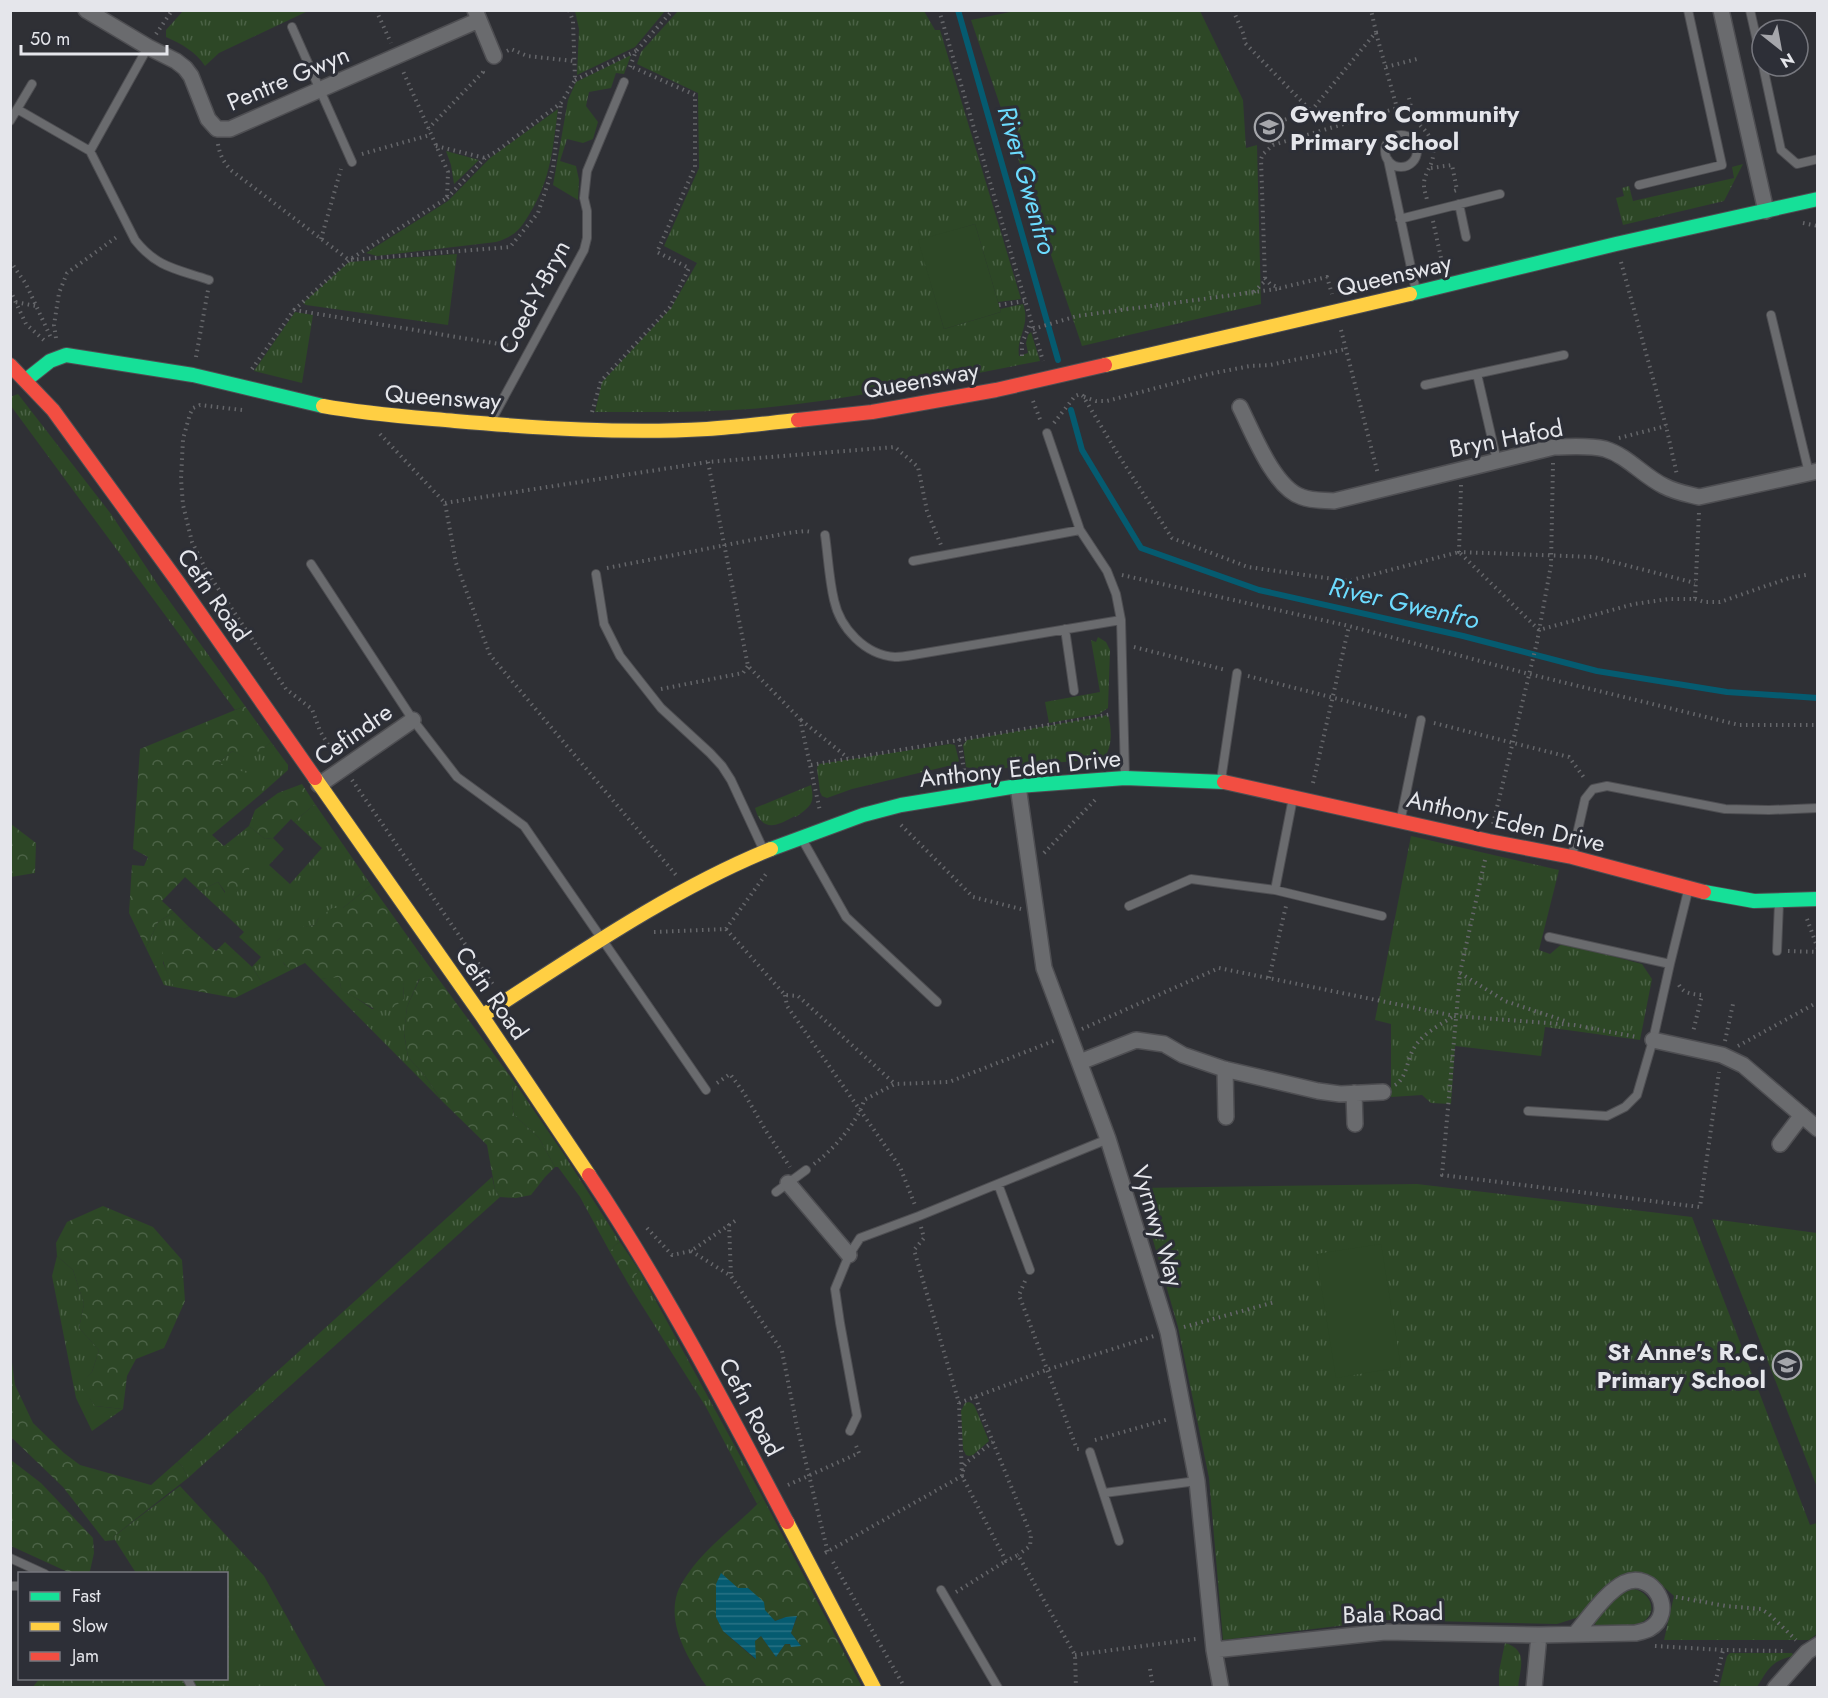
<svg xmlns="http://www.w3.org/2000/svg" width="1828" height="1698" font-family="Jost,sans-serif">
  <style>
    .grass { fill: url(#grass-tufts) }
    .forest { fill: url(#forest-crowns); fill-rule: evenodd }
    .pitch { fill: #2d4726 }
    .water { fill: url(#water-rules) }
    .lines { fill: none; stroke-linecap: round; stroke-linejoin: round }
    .stream { stroke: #055b70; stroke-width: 6 }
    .lane-casing { stroke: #4e4e52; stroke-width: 10 }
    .street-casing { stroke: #4e4e52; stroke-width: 18 }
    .fast-casing { stroke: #4e4e52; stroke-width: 16 }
    .slow-casing { stroke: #4e4e52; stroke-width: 16 }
    .jam-casing { stroke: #4e4e52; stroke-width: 16 }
    .path { stroke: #65666a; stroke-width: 4; stroke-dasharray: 1.5 4.5; stroke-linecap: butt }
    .lane { stroke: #6a6b6e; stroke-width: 8 }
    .street { stroke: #6a6b6e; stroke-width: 15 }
    .fast { stroke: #16e098; stroke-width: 14 }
    .slow { stroke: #ffcf43; stroke-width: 14 }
    .jam { stroke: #f24e42; stroke-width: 14 }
    .labels { text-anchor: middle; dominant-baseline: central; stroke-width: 6; stroke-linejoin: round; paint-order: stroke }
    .street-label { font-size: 24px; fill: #e5e6eb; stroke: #2d2f37 }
    .poi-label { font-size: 24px; font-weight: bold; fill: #e5e6eb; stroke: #2d2f37; text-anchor: start }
    .water-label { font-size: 26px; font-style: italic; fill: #6cdbfe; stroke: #2d2f37 }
  </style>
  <defs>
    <pattern id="grass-tufts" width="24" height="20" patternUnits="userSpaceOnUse" patternTransform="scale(1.5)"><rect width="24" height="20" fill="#2d4726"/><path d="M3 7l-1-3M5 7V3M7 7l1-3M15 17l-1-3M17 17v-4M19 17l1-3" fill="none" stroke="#4b6246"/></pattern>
    <pattern id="forest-crowns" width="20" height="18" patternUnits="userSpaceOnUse" patternTransform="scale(1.5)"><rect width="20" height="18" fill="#2d4726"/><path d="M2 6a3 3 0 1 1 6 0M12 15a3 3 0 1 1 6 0" fill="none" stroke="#4b6246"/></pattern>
    <pattern id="water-rules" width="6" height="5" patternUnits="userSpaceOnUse" patternTransform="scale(1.5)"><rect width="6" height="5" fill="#055b70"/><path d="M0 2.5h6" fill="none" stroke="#297385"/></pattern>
  </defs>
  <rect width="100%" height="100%" fill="#2f3035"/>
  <!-- grass -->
  <path class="grass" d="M183 11V10L308 11 219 53 205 66C196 52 182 44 166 37V30Z
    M575 11H665L635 47 577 75 579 29Z
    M678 11H924L935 30H940L1021 299 998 302 975 224 919 241 944 329 1001 312 1000 309 1023 304C1031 325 1016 337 1019 356L1028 353 1026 343 1028 335 1031 332 1040 361C944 379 847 401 750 409 698 413 647 412 595 412L602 382 671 308 697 263 664 246 699 168 698 93 637 64 641 52Z
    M1015 11H1200L1243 100 1246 148 1257 145 1261 304 1082 346 971 20Z
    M631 55 624 74 616 73 611 88 589 92 586 106 598 122 593 139 583 143 567 139 560 161 576 166 579 180 578 200 553 185 568 100 576 82Z
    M558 109C553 147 551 179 530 213 520 230 515 236 496 242L377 256 366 253 448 201 490 158Z
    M446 151 479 160 454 184 451 165Z
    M1743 164 1724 201 1623 225 1616 198 1624 196 1622 188 1629 186 1633 201 1734 178 1732 167Z
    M457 254 448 325 306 305 303 303 349 262Z
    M295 312 313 315 302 383 254 371Z
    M18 394 111 514 158 585 245 706 235 710 11 406 10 397Z
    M1098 637 1106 642 1110 650 1108 708 1099 714 1049 723 1045 702 1100 692 1091 640 1096 642Z
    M1108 715C1112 729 1113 750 1102 759L1037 764 982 771 966 767 963 745 967 740Z
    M271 742 288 765V770L261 794V784L219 763 232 751 250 759Z
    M950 744 955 745 959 761 953 767 948 766 852 789 827 798 822 796 820 792 817 768 819 764Z
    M811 785C815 804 811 806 796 817L795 816C777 826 762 833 755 808Z
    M315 804 371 885 343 908 318 919 315 925 290 930 277 941 284 964 291 970 263 984 252 967 261 957 239 937 244 932 200 891 218 882 225 893 224 846 249 826 265 839 273 838 284 849 269 865 290 884 322 848 294 822Z
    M1411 836 1559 870 1539 950 1550 954 1563 943 1642 964 1652 979 1640 1040 1545 1027 1541 1056 1455 1046 1451 1104 1431 1103 1422 1095 1391 1097V1024L1375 1020Z
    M174 912 189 927 172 933 163 963 174 987 164 985 146 948 158 922Z
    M421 955 437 977 419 979 407 1007 404 1034 408 1057 425 1076 442 1101 321 979 339 976 341 988C351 996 362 1001 372 1009L404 999 403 985 406 977 419 966Z
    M513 1080 563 1153 620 1242 615 1245 610 1252 580 1197 558 1167H555L539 1138 514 1115 512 1105Z
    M492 1177 495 1190 500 1197 188 1478 182 1466 177 1462Z
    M1417 1184 1692 1217 1810 1525 1817 1523V1634L1809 1640H1664L1674 1596 1665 1588 1649 1577 1590 1607 1576 1618 1557 1624 1387 1620 1223 1640 1209 1478 1178 1327 1138 1188Z
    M1712 1219 1817 1233V1487Z
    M57 1256 73 1270 84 1304 79 1328 99 1350 92 1372 80 1384 95 1406 123 1409 92 1431 76 1398 52 1276Z
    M639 1270 763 1498 757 1504 706 1407 629 1285Z
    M969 1402 973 1404 975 1407 989 1441 973 1455 969 1456 966 1455 963 1449 961 1411 965 1403Z
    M180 1486 264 1576 326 1687 32 1688 40 1678H226V1574L136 1573 113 1537Z
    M1634 1589C1649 1592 1659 1610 1644 1621 1637 1626 1606 1628 1597 1627L1595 1624 1596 1618 1622 1593Z
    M1505 1643C1529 1650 1520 1668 1518 1687H1499V1671Z
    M1730 1653H1792L1794 1656C1772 1660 1768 1669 1757 1687L1719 1688 1727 1656Z"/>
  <!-- forest -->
  <path class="forest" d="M245 706 271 742 250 760 232 751 219 763 255 776 261 784V794L212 835 224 846 246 850C254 873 247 881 232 898L226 893 218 882 200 891 185 877 162 901 174 912 158 922 146 948 129 913 132 865 144 866 148 857 133 849 140 749Z
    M302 784 315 804 294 822 291 819 273 838 265 839 249 826 255 810 278 793Z
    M11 824 36 843 35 873 11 877Z
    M371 885 421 955 419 966 407 977 403 985 404 999C390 1011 382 1015 366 1004 357 998 349 995 341 988L339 977 321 979 305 963 291 970C281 962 277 954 277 941L290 929 315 925 318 919 332 908H343Z
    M189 927 216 951 225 942 252 967 263 984 235 998 174 987C166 970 154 950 171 934 175 930 184 929 189 927Z
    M437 977 513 1080 512 1105 514 1115 539 1138 555 1167 545 1177 531 1195 516 1198 500 1197 495 1190 487 1145 442 1101 425 1076 408 1057 404 1033 407 1007 420 978Z
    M103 1206 153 1227 182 1260 185 1301 164 1348 136 1359 127 1376 123 1409 95 1406 79 1384 92 1372 99 1350 79 1328 84 1304 73 1270 57 1256 56 1243 67 1222Z
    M620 1242 639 1270 629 1285 610 1252 615 1245Z
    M11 1355 15 1385 33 1423 64 1453 80 1465 151 1485 177 1462 182 1466 188 1478 113 1537 115 1540 105 1541 63 1487 11 1437Z
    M11 1460 41 1483 93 1538 94 1553 90 1571 87 1573H70L11 1546Z
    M763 1498 862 1687H707C690 1662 667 1626 677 1594 681 1581 696 1562 706 1552 724 1533 745 1518 763 1498ZM721 1574 775 1621 786 1617H797L791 1633 801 1646 785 1644 776 1657 761 1636 755 1641V1659L723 1631Z
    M62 1679H219L216 1688 63 1687Z"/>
  <!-- pitch -->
  <path class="pitch" d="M975 224 1001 312 944 329 918 240Z
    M1381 1244 1401 1367 1336 1378 1316 1254Z"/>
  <!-- water -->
  <path class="water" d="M721 1573 738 1588H748L764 1602 765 1610 775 1621 786 1617 797 1616 791 1633 801 1646 791 1647 790 1644H785L776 1657 761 1636 755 1641 756 1659 723 1631 716 1617V1584Z"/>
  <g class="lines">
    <!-- stream -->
    <path class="stream" d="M958 10 1058 360
      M1071 410 1082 450 1141 548 1259 590 1463 636 1597 671 1727 692 1818 698"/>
    <!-- lane casing -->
    <g class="lane-casing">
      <path id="lane" d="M1750 10 1762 63
        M292 27 352 162
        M1763 66 1781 150 1797 164 1818 159
        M17 109 90 151 148 47
        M10 121 32 84
        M1385 151a16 16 0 1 1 32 0a16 16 0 1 1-32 0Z
        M90 151 135 240C157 268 177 269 209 280
        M1388 160 1416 291
        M1639 185 1722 165 1688 10
        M1459 204 1466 237
        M1400 219 1500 194
        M1771 315 1809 473
        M1477 374 1497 461
        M1425 385 1564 355
        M490 423 584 250 587 238V211L584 198 587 171 624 82
        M1047 433 1080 530 1107 571 1116 594 1121 620 1125 776
        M825 535C828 556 829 579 834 600 840 628 865 655 895 657 901 657 907 656 913 655L1121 620
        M913 561 1080 530
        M311 564 413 720 457 777 524 826 706 1090
        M596 574 604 624 620 656 661 708 710 753 722 766 731 780 764 851
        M1065 629 1074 691
        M1221 780 1237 673
        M1401 818 1421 720
        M802 839 846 917 937 1002
        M1572 856 1585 799 1593 789 1607 786 1725 809 1769 810 1818 808
        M1275 890 1293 798
        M1129 906 1191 879 1275 890 1382 916
        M1549 937 1670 964
        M1777 951 1779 903
        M1528 1111 1607 1116 1625 1107 1637 1095 1653 1040 1670 964 1688 891
        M998 1184 1030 1270
        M776 1192 806 1170
        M850 1431 857 1416 840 1323 835 1289 849 1255 860 1238 919 1216 1108 1139
        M1090 1452 1119 1541
        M1104 1493 1197 1481
        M10 1558 45 1574
        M10 1586H20
        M941 1590 998 1688
        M187 1678 192 1688"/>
    </g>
    <!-- street casing -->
    <g class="street-casing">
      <path id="street" d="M86 10 148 47 176 61 185 68 191 76 208 119 217 129H230L479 20
        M475 10 494 56
        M1721 10 1766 211
        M1240 407C1253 433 1274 488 1302 497 1312 501 1324 500 1334 501L1554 447C1570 447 1588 445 1605 449 1628 456 1643 476 1664 486 1675 492 1687 494 1699 497L1818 471
        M319 785 413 720
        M1018 786 1044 968 1108 1139 1168 1332 1197 1481 1214 1650 1221 1688
        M1653 1040 1722 1055 1743 1065 1818 1129
        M1080 1062 1136 1040 1164 1044 1183 1055 1224 1069 1318 1091 1340 1094 1383 1092
        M1225 1069 1226 1117
        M1354 1093 1355 1124
        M1780 1144 1802 1115
        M788 1183 849 1255
        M1214 1650 1385 1632 1539 1635 1636 1633C1640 1632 1645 1631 1649 1629 1678 1613 1653 1569 1624 1583 1606 1592 1588 1619 1575 1634
        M1534 1688 1539 1635
        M1775 1688 1807 1652 1818 1645"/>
    </g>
    <!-- fast casing -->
    <g class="fast-casing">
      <path id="fast" d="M1410 294 1616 244 1818 199
        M26 380 50 361 66 355 193 375 323 406
        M771 849 863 815 901 805 1018 786 1125 778 1224 782
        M1704 892 1754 901 1818 899"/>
    </g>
    <!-- slow casing -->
    <g class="slow-casing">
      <path id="slow" d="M1105 365 1410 294
        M323 406C367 414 411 417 455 421 539 428 623 434 707 429 737 427 768 423 798 420
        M315 778 482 1016 589 1175
        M482 1016C574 957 670 890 771 849
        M787 1522 874 1688"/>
    </g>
    <!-- jam casing -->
    <g class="jam-casing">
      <path id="jam" d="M10 365 53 410 178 582 315 778
        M798 420 872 412 996 390 1105 365
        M1224 782 1489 841 1572 857 1704 892
        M589 1175C663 1286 725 1404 787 1522"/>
    </g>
    <!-- path -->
    <path class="path" d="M376 10 391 43
      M939 10 1043 361
      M1233 10 1244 35 1245 43 1311 111 1266 126
      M1376 33 1397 108
      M156 34 171 12 174 10
      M507 51 511 49 527 56 574 61
      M630 67 636 51 673 10
      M1386 67 1417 59
      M575 80 636 51
      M1409 98C1411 105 1412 116 1416 121 1425 131 1431 134 1433 149 1435 166 1423 172 1424 186 1424 190 1426 195 1427 200
      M1311 111 1376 32 1371 10
      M1264 118 1273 145
      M428 129 483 72 482 69
      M218 144C220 156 224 163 232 171L349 260 510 247 538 213 553 168 561 103
      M436 146 485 158 497 151 561 103 575 80 573 21 569 10
      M362 154 430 135
      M1431 168 1452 165 1457 190 1454 191
      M447 198 485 158
      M1433 221 1443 267
      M1803 223 1818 226
      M321 239 341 169
      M10 261 26 284 52 340
      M1621 262 1666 426 1677 475
      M1265 278 1270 284 1280 288 1327 277 1332 294
      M10 290 26 324 46 342
      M1254 292 1264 282 1265 278 1261 159 1263 154 1273 145 1411 104
      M10 301 36 306
      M999 305 1025 301
      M294 310 349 260 447 198 448 172 402 69
      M1033 329 1077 316 1277 289
      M1341 330 1378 474
      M56 338 54 325 59 293 67 273 118 236
      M1022 356V343L1031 322
      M196 357 208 290
      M252 369 294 310 517 347
      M1084 397 1096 401H1107L1209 374 1250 366 1270 365 1346 349
      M1033 401 1041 422
      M242 410 200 405 193 408 190 414 183 439 181 479 183 505 192 542 207 572 286 689 312 709 320 731 335 756
      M592 412 601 381 670 307 689 268 657 252 695 167V95L630 66
      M1054 423 1075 396 1080 394 1083 396 1119 456 1172 538 1248 567 1348 581 1459 552 1539 630 1634 604 1669 599H1695L1699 512
      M380 434 445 503 456 563 490 655 676 875
      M1619 438 1666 426
      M708 462 748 666 800 719 820 811
      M1461 485 1459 552 1594 557 1695 583
      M445 503 708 462 895 447 918 467 927 511 941 545
      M607 568 788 533 805 531 812 532
      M1122 575 1349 626 1529 674 1739 725H1818
      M1695 599 1704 602H1720L1789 578 1806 575
      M1134 647 1226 670
      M1248 676 1409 717
      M661 689 743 673 748 666
      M801 720 848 758
      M1434 723 1569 757 1585 779
      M959 739 965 777
      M811 765 1112 714
      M352 780 494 986
      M1313 783 1349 626
      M1493 824 1537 642 1551 565 1553 463
      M901 825 973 897 1021 909
      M1044 853 1095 800
      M1485 860 1460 973 1442 1175 1700 1207 1719 1072
      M1807 919 1818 949
      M726 929 785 995 798 996 895 1084
      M654 932 726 929 766 874
      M1788 951 1818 952
      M1460 973 1505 1001 1568 1022
      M1269 978 1286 906
      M1679 985C1684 994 1692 994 1702 995L1693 1032
      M785 995 787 1006 900 1167 915 1205
      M1082 1029 1219 968 1455 1016 1574 1025 1637 1037
      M1725 1041 1733 1004
      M1738 1046 1818 1002
      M717 1083 730 1074 744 1093 766 1131 790 1167
      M1395 1085C1407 1078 1407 1059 1414 1048 1423 1033 1440 1025 1454 1016
      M814 1164C832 1151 859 1121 864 1100L895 1084 949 1082 1056 1040
      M729 1224 731 1276
      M921 1227 924 1238 914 1250 959 1403 962 1476 1006 1561 1018 1555 1075 1655 1076 1688
      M647 1228 672 1255 691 1251 735 1221
      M691 1251 731 1276 782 1351 796 1422 828 1553
      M1025 1281 1019 1295 1077 1449H1079
      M1184 1327 1275 1302
      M976 1397 979 1408 1031 1535 1030 1546 1018 1555
      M959 1403 1046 1370 1154 1336
      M1095 1440 1169 1419
      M788 1485 859 1453 855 1443
      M825 1553 962 1476 964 1466 967 1462 993 1442
      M833 1562 905 1688
      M956 1592 1006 1561
      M1676 1597 1726 1606 1761 1609 1769 1614 1796 1640
      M1655 1646 1723 1650 1786 1651
      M1075 1655 1196 1639
      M1150 1669 1153 1688
      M1714 1688 1723 1650"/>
    <!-- lane -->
    <use href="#lane" class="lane"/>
    <!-- street -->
    <use href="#street" class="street"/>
    <!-- fast -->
    <use href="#fast" class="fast"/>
    <!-- slow -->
    <use href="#slow" class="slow"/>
    <!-- jam -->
    <use href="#jam" class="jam"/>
  </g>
  <!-- icons -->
  <defs>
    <g id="school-ring" transform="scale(1.5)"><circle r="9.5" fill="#2d2f37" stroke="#a5a6ab" stroke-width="1.5"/><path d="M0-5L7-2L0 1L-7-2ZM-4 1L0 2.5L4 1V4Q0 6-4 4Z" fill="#a5a6ab"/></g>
  </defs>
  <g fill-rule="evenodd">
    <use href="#school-ring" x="1269" y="127"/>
    <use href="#school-ring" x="1787" y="1365"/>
  </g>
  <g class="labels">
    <!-- street labels -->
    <g class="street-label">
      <text transform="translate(288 78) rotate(-23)">Pentre Gwyn</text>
      <text transform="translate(1394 275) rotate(-13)">Queensway</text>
      <text transform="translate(534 297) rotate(-62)">Coed-Y-Bryn</text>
      <text transform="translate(921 380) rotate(-10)">Queensway</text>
      <text transform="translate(443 397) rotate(4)">Queensway</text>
      <text transform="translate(1506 438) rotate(-11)">Bryn Hafod</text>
      <text transform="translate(214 595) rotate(55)">Cefn Road</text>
      <text transform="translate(353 734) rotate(-35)">Cefindre</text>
      <text transform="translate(1020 768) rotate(-6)">Anthony Eden Drive</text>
      <text transform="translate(1506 821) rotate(13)">Anthony Eden Drive</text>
      <text transform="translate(492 993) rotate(55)">Cefn Road</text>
      <text transform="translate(1158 1226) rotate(73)">Vyrnwy Way</text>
      <text transform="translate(751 1407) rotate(62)">Cefn Road</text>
      <text transform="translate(1393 1613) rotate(-2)">Bala Road</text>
    </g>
    <!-- poi labels -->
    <g class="poi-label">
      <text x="1290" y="113">Gwenfro Community<tspan x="1290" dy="28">Primary School</tspan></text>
      <text x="1766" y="1351" text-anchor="end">St Anne's R.C.<tspan x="1766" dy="28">Primary School</tspan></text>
    </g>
    <!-- water labels -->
    <g class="water-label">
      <text transform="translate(1027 180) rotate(74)">River Gwenfro</text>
      <text transform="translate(1404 603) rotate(13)">River Gwenfro</text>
    </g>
  </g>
  <!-- border -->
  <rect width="1828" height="1698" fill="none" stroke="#e5e6eb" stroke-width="24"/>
  <!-- legend -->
  <rect x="18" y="1572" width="210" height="108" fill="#2d2f37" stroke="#77787f" stroke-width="1.5"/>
  <rect x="30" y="1592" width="30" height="9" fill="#16e098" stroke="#77787f" stroke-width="1.5"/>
  <text x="72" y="1602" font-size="18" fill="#e5e6eb">Fast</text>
  <rect x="30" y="1622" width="30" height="9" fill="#ffcf43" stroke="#77787f" stroke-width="1.5"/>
  <text x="72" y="1632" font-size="18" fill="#e5e6eb">Slow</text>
  <rect x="30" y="1652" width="30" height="9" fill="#f24e42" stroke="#77787f" stroke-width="1.5"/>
  <text x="72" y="1662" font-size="18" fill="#e5e6eb">Jam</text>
  <!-- north arrow -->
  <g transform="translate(1780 48) rotate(149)"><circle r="28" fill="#2d2f37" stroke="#77787f" stroke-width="1.5"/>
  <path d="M0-4.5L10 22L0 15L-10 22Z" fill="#a5a6ab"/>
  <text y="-9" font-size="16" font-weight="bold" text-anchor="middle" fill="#e5e6eb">N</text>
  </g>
  <!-- scale -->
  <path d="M21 45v9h146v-9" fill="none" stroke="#e5e6eb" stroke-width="3"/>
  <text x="30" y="45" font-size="18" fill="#e5e6eb" stroke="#2d2f37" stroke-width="4.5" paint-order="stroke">50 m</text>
</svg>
